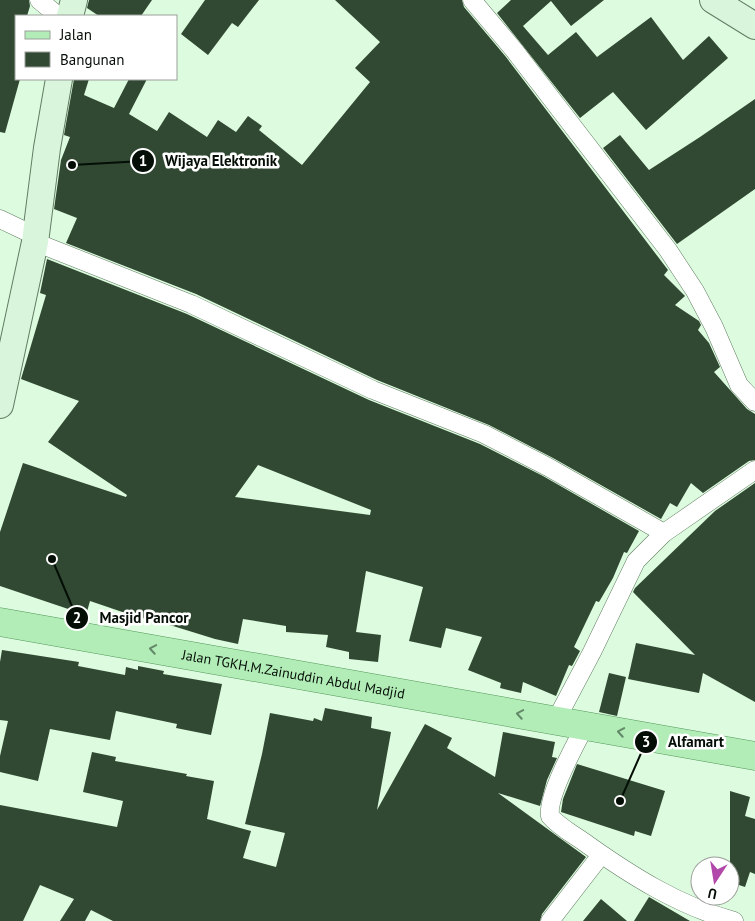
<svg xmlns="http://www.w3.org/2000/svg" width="755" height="921" font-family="'PT Sans',sans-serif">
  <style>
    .building { fill: #314932; fill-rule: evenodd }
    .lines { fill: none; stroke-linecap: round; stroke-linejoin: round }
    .street-casing { stroke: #617c63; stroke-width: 19 }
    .secondary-casing { stroke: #617c63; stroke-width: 28 }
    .primary-casing { stroke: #54975b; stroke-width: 29 }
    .street { stroke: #fff; stroke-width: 18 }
    .secondary { stroke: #d9f6dc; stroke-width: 26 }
    .primary { stroke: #b2edb8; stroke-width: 28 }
    .oneway { stroke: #648968 }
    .labels { text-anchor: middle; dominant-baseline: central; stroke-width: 5; stroke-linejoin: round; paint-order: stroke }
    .street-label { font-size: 14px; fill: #050e06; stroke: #fff }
    .leader { fill: none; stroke: #050e06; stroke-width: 2 }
    .callout-dot { fill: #050e06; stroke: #fff; stroke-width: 2 }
    .mark-label { font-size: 15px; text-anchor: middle; font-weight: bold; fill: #fff }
    .callout-label { font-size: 15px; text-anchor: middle; font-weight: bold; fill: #050e06; stroke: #fff; stroke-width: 5; stroke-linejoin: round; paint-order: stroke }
  </style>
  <rect width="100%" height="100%" fill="#ddfbde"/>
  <!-- building -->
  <path class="building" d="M0 0H29L30 6 27 16H16V79H20L5 133 0 132Z
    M89 0H152L141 16H99L87 8Z
    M205 0H259L238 27 232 23 208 55 181 34Z
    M335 0H462L464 7 506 57 668 270 664 275 685 296 675 305 699 321 701 325 698 330 709 343 720 367 714 372 747 409 755 414V460L749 461 703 493 691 483 677 507 670 503 661 519 553 458 489 425 377 380 196 294 66 243 77 218 54 209 61 160 70 137 64 135 74 79H89L84 95 114 108 129 79H147L129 114 157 131 169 112 207 137 218 120 236 132 248 116 262 126 259 130 302 165 370 82 355 68 380 42Z
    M511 0H604L571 26 551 1 523 26 548 55 576 32 597 57 651 17 683 60 709 36 728 58 646 130 613 92 580 118 497 13Z
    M755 99V189L677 244 603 148 620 135 649 170 700 137Z
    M47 259 187 314 369 400 480 444 543 476 639 531 627 553 624 552 613 578 599 602 596 601 574 647 580 651 572 666 569 665 556 696 523 682 521 693 500 688 501 683 468 670 482 637 446 628 441 648 409 641 423 587 366 571 356 632 381 635 378 662 349 659V652L326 647 328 635 286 632V626L243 619 238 644 215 639 144 617 143 619 90 601 86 615 0 586V532L23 463 126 497 127 495 48 442 79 401 21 379 46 295 40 293ZM258 465 371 510 370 515 235 497Z
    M755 483V702L703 673 699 693 628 679 636 643 695 655 633 592 635 588 715 511Z
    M2 650 79 662 78 666 125 675 126 667 138 670V666L164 671 163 674 222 684 211 735 176 728 177 724 116 711 110 740 50 729 38 781 0 772V756L8 721 0 720V662Z
    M609 673 626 677 617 716 599 712Z
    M325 708 372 717 371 728 391 732 377 810 425 724 452 738 447 748 495 777 503 732 555 742 552 757 557 758 547 780 540 806 498 793 586 857 542 914 540 921H113L91 910 85 921H60L74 899 40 885 23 921H0V805L117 827 123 801 83 792 92 752 116 757 115 761 187 774 186 776 214 781 207 819 251 831 243 858 276 867 285 833 245 824 262 754 270 713 313 721 314 718 322 721Z
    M577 764 665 791 651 836 635 831 634 836 561 812 563 799Z
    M730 791 750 797 745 816 755 819V874L750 872 745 887 730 882Z
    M649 897 690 921H634Z
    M601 899 627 921H583Z"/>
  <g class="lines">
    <!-- street casing -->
    <g class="street-casing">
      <path id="street" d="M39 0 57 15
        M472 0 514 50 668 250 695 291 714 327 739 385 755 402
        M0 219 25 231
        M35 242 191 304 373 390 484 434 548 467 664 533
        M556 720 592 652 636 561 664 533 755 470
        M585 726C575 745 547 796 550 816 559 827 573 834 584 842 630 875 679 906 734 921
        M550 921 601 855"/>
    </g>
    <!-- secondary casing -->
    <g class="secondary-casing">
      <path id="secondary" d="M713 0 755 26
        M70 16 74 0
        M0 405 35 242 47 148 59 79"/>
    </g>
    <!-- primary casing -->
    <g class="primary-casing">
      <g id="primary">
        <path id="s1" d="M0 622 755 756"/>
      </g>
    </g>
    <!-- street -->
    <use href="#street" class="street"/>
    <!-- secondary -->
    <use href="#secondary" class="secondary"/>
    <!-- primary -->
    <use href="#primary" class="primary"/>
  </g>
  <!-- one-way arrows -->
  <defs><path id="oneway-chevron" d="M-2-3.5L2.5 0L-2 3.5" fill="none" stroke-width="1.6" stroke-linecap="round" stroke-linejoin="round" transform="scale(1.25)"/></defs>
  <g class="oneway">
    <use href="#oneway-chevron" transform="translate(153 649) rotate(-170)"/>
    <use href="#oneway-chevron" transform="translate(520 714) rotate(-170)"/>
    <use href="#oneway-chevron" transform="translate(621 732) rotate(-170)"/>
  </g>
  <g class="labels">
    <!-- street labels -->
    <g class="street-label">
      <text stroke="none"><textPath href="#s1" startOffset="298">Jalan TGKH.M.Zainuddin Abdul Madjid</textPath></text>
    </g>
  </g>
  <!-- callouts -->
  <path class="leader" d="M72 165L143 161M52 559L77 618M620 801L646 742"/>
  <g class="callout-dot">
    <circle cx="72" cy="165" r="5"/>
    <circle cx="52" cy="559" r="5"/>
    <circle cx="620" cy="801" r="5"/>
    <circle cx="143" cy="161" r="12"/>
    <circle cx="77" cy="618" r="12"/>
    <circle cx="646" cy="742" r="12"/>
  </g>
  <g class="mark-label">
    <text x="143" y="166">1</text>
    <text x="77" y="623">2</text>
    <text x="646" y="747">3</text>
  </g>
  <g class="callout-label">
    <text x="221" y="166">Wijaya Elektronik</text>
    <text x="144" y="623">Masjid Pancor</text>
    <text x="696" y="747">Alfamart</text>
  </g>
  <!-- legend -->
  <rect x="15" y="15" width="162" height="65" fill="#ffffff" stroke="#9b9f9b"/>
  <rect x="25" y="31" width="25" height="8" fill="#b2edb8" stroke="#9b9f9b"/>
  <text x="60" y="40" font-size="15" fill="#050e06">Jalan</text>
  <rect x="25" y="52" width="25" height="15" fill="#314932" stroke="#9b9f9b"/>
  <text x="60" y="65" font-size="15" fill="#050e06">Bangunan</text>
  <!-- north arrow -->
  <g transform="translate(715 881) rotate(192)"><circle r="24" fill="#ffffff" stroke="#9b9f9b"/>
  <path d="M0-4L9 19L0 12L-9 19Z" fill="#b248aa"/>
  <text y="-8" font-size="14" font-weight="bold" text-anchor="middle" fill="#050e06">U</text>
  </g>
</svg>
